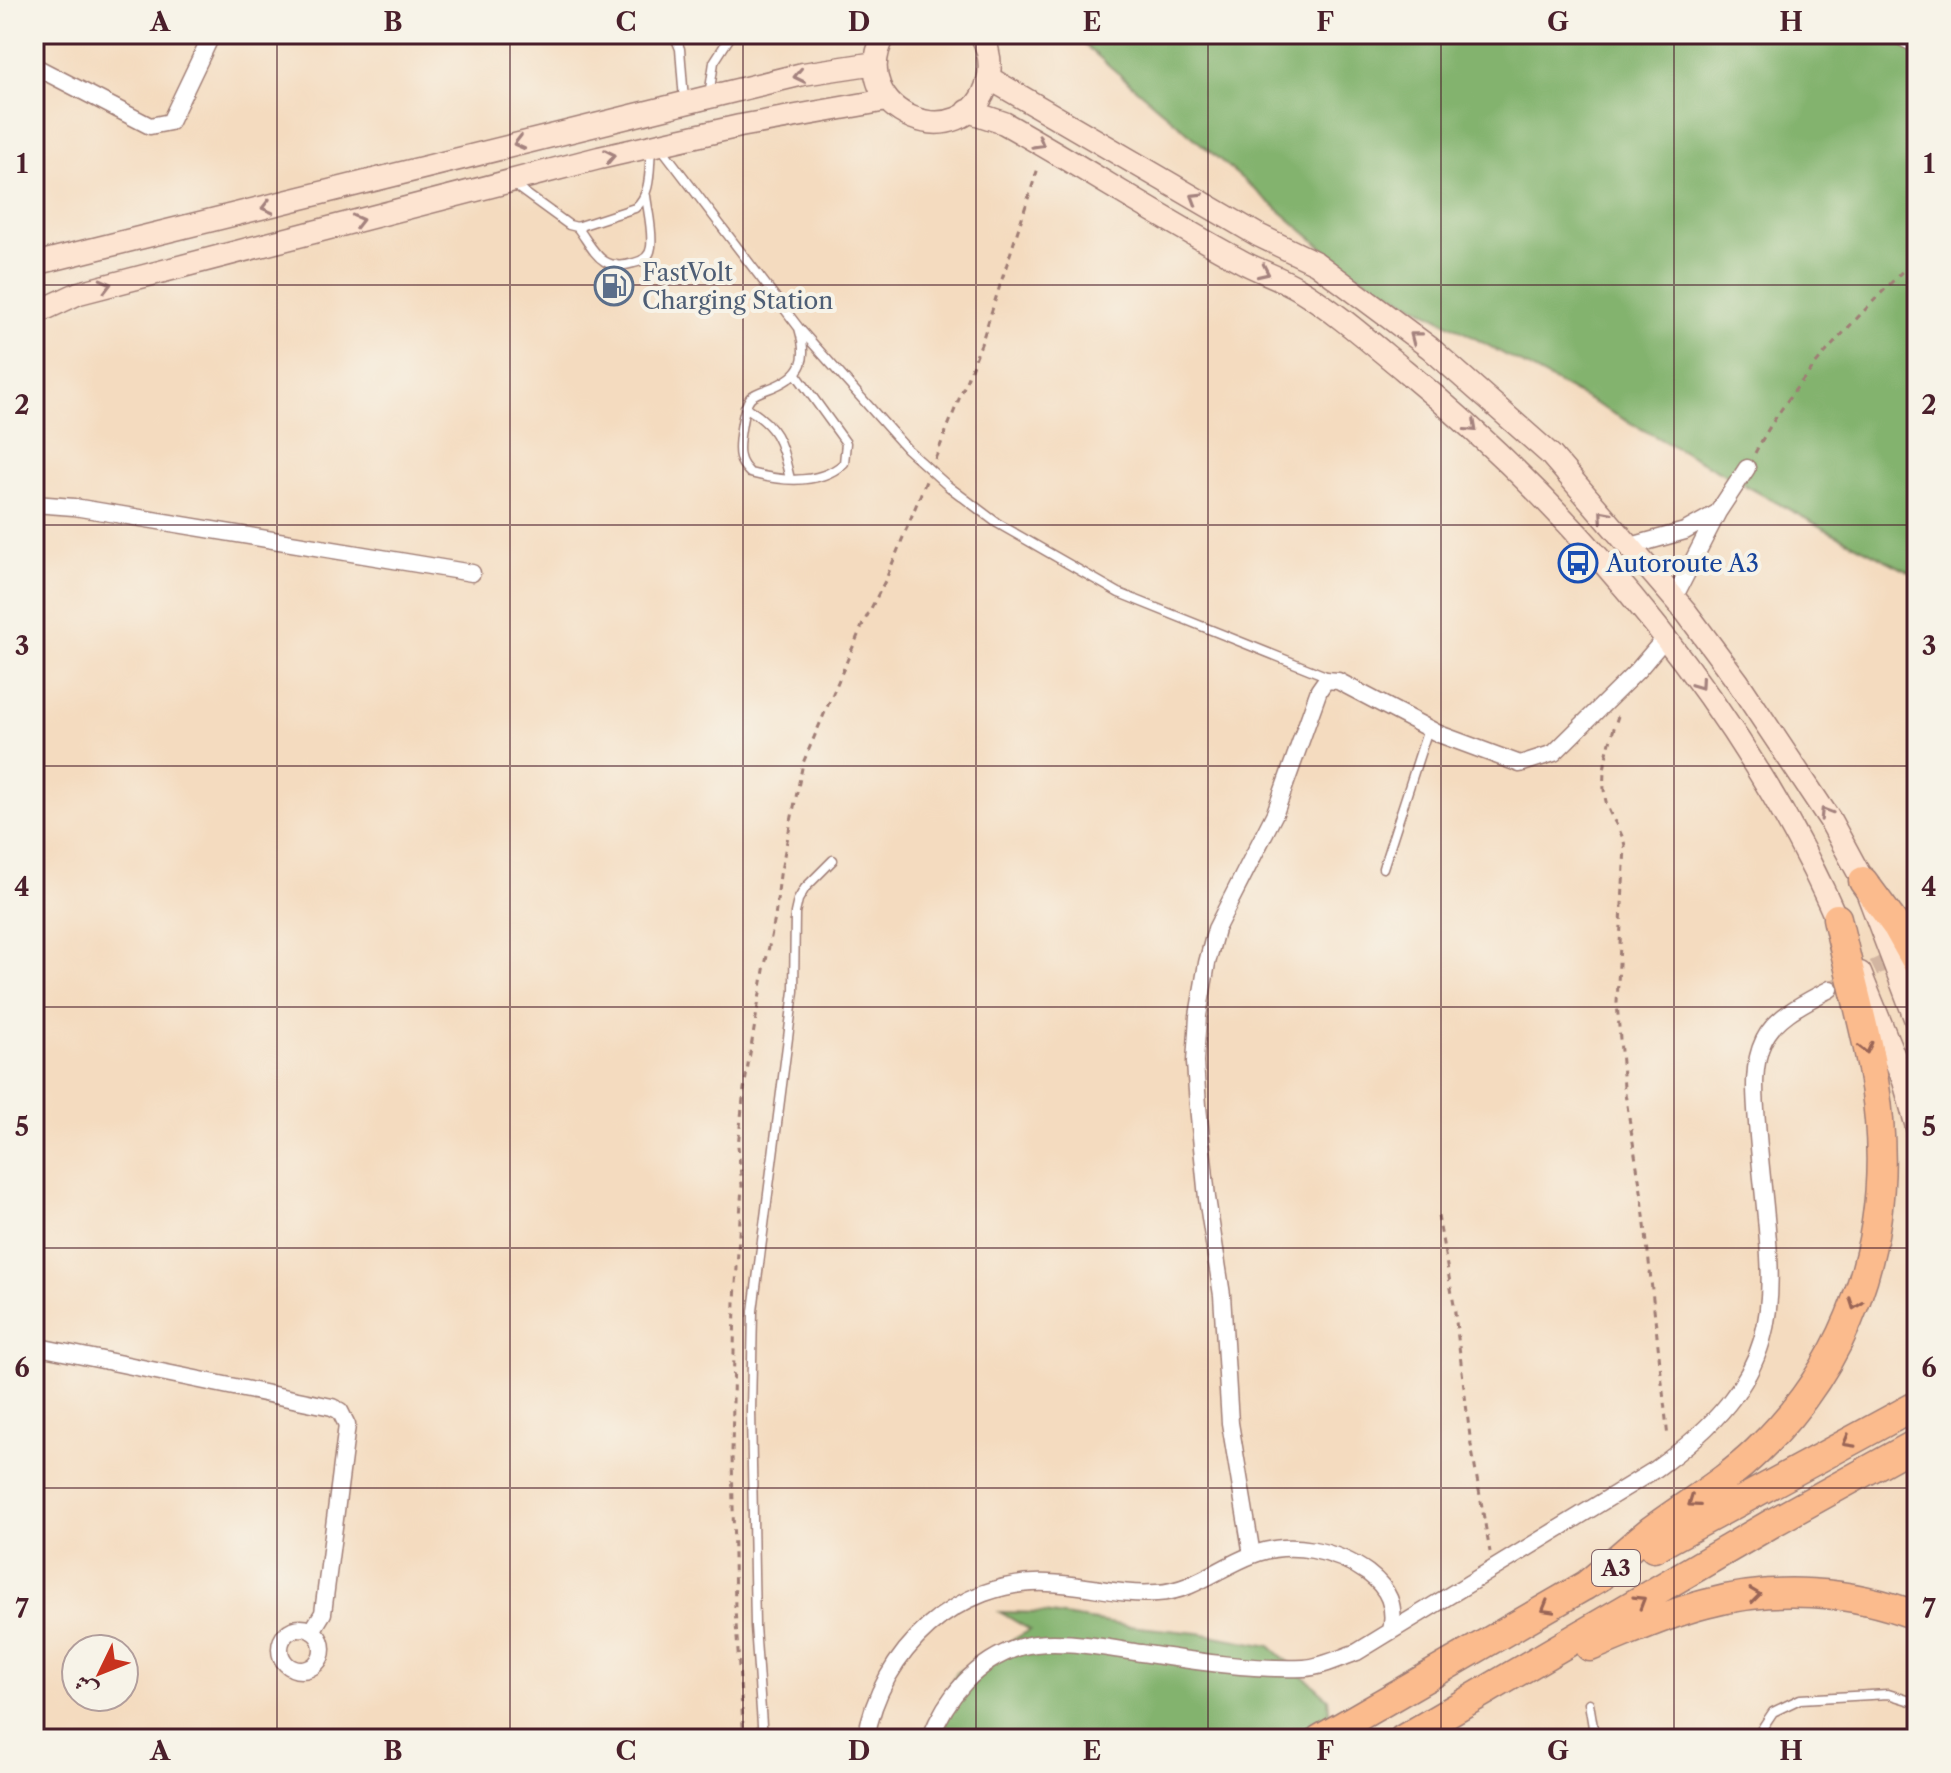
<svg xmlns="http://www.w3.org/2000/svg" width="1951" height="1773" font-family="'Libre Caslon Text',Amiri,serif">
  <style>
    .forest { fill: #83b36e; stroke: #66694c; stroke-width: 2 }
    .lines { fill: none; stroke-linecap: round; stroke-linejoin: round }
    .street-tunnel { stroke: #d2b5a1; stroke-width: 16; stroke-dasharray: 16 8; stroke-linecap: butt }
    .lane-casing { stroke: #9f7d75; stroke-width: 11 }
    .street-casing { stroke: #9f7d75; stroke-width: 19 }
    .secondary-casing { stroke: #9f7d75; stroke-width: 25 }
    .highway-casing { stroke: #9f7d75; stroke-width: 31 }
    .path { stroke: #9f7d75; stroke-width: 3; stroke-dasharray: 6 6; stroke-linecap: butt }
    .lane { stroke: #fff; stroke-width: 8 }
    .street { stroke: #fff; stroke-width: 16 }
    .secondary { stroke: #fde4d1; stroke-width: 22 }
    .highway { stroke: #fbbb8d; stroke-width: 28 }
    .oneway { stroke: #a4827e }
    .oneway2 { stroke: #9a6557 }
    .grid { fill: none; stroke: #4a1f2b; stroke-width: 2; stroke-opacity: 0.55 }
    .labels { text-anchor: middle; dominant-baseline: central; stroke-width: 8; stroke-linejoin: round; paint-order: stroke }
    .shield { fill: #f7f3e8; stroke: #7e5f64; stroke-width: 2 }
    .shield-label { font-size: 22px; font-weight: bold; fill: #4a1f2b }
    .service-label { font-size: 24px; fill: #4e5e75; stroke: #f7f3e8; text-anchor: start }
    .transit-label { font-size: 24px; fill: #164399; stroke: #f7f3e8; text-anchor: start }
    .neatline { fill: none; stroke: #4a1f2b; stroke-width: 3 }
    .grid-label { font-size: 26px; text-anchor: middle; font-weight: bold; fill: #4a1f2b }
  </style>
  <rect width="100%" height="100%" fill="#f7f3e8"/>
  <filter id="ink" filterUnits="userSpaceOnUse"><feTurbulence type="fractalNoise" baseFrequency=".0125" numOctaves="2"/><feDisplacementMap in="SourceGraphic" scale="16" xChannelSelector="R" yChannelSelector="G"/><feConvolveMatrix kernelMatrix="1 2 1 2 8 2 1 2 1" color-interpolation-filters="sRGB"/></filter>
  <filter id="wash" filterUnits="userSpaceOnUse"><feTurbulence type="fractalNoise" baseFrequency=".006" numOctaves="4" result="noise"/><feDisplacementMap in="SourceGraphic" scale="32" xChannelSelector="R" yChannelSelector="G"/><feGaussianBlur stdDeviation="1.8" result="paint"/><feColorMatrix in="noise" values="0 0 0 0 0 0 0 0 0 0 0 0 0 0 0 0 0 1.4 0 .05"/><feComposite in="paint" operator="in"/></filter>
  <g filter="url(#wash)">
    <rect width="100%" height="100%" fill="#f4dbbf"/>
    <!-- forest -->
    <path class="forest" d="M1072 34H1917V576L1825 529 1348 269Z
      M1000 1612 1044 1613 1128 1626 1198 1633 1270 1646 1328 1698 1330 1720 1295 1739H922L956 1673 1030 1630Z"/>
  </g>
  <g filter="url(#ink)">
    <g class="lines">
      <!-- street-tunnel -->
      <path class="street-tunnel" d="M1830 989 1901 955"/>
      <!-- lane casing -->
      <g class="lane-casing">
        <path id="lane" d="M674 34 680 49 684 100
          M709 96 714 62 732 34
          M660 146 799 328C808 359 804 374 773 387 766 390 757 392 751 397 743 405 737 447 740 457 741 463 746 469 750 473 780 481 819 486 844 463L846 443 796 374
          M514 185 569 225 577 227 635 208C652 194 649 169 651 148
          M577 227C595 251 601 273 634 263 643 261 650 257 651 247 653 231 648 212 646 196
          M799 328 907 449 948 486 997 523 1119 593 1331 678
          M745 407C779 427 781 442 790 479
          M1383 868 1428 729
          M1589 1703 1595 1739
          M763 1739 755 1626 751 1411 753 1311 794 991 795 913 798 900 805 888 833 860
          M1755 1739 1773 1712 1800 1699 1888 1694 1917 1703"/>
      </g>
      <!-- street casing -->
      <g class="street-casing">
        <path id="street" d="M1895 34 1917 45
          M34 66 150 126 170 122 212 34
          M34 504 74 507 472 573
          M1631 546 1685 531 1717 513
          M1674 598 1718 512 1747 468
          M34 1346 332 1407 340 1411 347 1425 323 1613 312 1631
          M1252 1555 1230 1423 1222 1295 1207 1198 1198 1106 1195 1062 1198 1016 1207 963 1216 929 1275 813 1319 690 1326 680 1338 681 1439 734 1520 764 1554 753 1638 670 1665 638
          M280 1649a21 21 0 1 1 42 0a21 21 0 1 1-42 0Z
          M866 1739C880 1651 958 1579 1048 1583 1085 1584 1120 1596 1157 1593 1193 1591 1220 1567 1252 1555 1290 1540 1336 1550 1368 1573 1389 1589 1396 1606 1391 1631
          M930 1739C946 1697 976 1661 1020 1647 1054 1637 1106 1648 1141 1653 1194 1661 1251 1670 1304 1668 1322 1667 1340 1658 1357 1652L1656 1469C1801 1365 1771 1291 1758 1136 1756 1105 1750 1068 1764 1040 1776 1015 1808 1001 1830 989"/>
      </g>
      <!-- secondary casing -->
      <g class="secondary-casing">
        <path id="secondary" d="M885 34C841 114 967 161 988 81 992 64 989 49 981 34
          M989 78 1258 235 1316 263 1430 348 1551 455 1686 612 1738 682 1830 820 1863 881 1917 1023
          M968 111 1004 123C1083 167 1159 217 1239 260 1258 271 1280 277 1299 289 1336 312 1370 342 1404 370 1583 517 1752 719 1843 934
          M34 264 709 97 803 74 876 63
          M34 314 79 293 599 158 740 126 887 100
          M1860 973 1904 1081 1917 1127"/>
      </g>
      <!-- highway casing -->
      <g class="highway-casing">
        <path id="highway" d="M1863 881 1897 927 1917 963
          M1654 1548 1917 1405
          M1585 1586C1607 1568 1628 1549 1650 1531 1686 1504 1725 1482 1757 1451 1848 1364 1890 1245 1879 1120 1874 1056 1851 982 1837 918
          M1590 1647C1628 1632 1666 1614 1705 1604 1774 1585 1851 1590 1917 1616
          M1320 1739 1600 1577
          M1403 1739 1774 1522 1917 1443"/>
      </g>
      <!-- path -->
      <path class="path" d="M1755 453C1795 376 1858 318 1917 256
        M935 459 981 344 1039 165
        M1618 716C1609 743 1598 776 1607 805 1611 819 1622 830 1625 846L1617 1003 1624 1087 1642 1197 1668 1438
        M1438 1216 1454 1305 1471 1445 1490 1552
        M744 1739 735 1609 732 1453 735 1301 742 1185 738 1146 744 1089 764 970 775 918 780 875 803 763 862 626 886 579 926 481"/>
      <!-- lane -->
      <use href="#lane" class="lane"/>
      <!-- street -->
      <use href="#street" class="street"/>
      <!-- secondary -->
      <use href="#secondary" class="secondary"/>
      <!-- highway -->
      <use href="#highway" class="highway"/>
    </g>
    <!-- one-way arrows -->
    <defs><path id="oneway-chevron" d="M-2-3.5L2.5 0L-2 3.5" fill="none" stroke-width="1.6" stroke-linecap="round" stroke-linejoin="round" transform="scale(2)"/></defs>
    <g class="oneway">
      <use href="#oneway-chevron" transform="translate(799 76) rotate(168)"/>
      <use href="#oneway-chevron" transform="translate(519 143) rotate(166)"/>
      <use href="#oneway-chevron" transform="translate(1039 143) rotate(30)"/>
      <use href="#oneway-chevron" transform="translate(610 156) rotate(-11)"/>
      <use href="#oneway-chevron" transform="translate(1196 198) rotate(-149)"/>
      <use href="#oneway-chevron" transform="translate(267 207) rotate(166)"/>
      <use href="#oneway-chevron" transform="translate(358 221) rotate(-14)"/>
      <use href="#oneway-chevron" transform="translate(1264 272) rotate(25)"/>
      <use href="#oneway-chevron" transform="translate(106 285) rotate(-15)"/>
      <use href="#oneway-chevron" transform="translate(1415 337) rotate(-142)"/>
      <use href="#oneway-chevron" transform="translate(1472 427) rotate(42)"/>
      <use href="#oneway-chevron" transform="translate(1604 515) rotate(-131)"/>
      <use href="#oneway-chevron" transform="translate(1699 684) rotate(55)"/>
      <use href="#oneway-chevron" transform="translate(1825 813) rotate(-122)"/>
    </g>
    <g class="oneway2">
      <use href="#oneway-chevron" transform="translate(1866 1048) rotate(77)"/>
      <use href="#oneway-chevron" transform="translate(1855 1304) rotate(110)"/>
      <use href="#oneway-chevron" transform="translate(1848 1442) rotate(151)"/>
      <use href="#oneway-chevron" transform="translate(1693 1502) rotate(145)"/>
      <use href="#oneway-chevron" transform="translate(1755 1595) rotate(-8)"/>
      <use href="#oneway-chevron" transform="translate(1640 1601) rotate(-31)"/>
      <use href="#oneway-chevron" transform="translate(1547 1608) rotate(150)"/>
    </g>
  </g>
  <!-- grid -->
  <path class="grid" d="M277 34V1739M510 34V1739M743 34V1739M976 34V1739M1208 34V1739M1441 34V1739M1674 34V1739M34 285H1917M34 525H1917M34 766H1917M34 1007H1917M34 1248H1917M34 1488H1917"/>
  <!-- icons -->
  <defs>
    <g id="fuel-ring" transform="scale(2)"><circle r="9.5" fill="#f7f3e8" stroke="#5c6f8a" stroke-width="1.5"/><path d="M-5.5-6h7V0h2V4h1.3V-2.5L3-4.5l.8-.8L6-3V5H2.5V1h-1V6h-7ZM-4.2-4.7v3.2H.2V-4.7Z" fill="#5c6f8a"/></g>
    <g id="bus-ring" transform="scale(2)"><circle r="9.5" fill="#f7f3e8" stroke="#1a4fb4" stroke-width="1.5"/><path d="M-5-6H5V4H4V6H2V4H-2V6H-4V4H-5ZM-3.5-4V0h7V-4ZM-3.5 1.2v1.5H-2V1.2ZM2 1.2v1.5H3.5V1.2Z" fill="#1a4fb4"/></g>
  </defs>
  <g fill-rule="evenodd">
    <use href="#fuel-ring" x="614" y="286"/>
    <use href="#bus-ring" x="1578" y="563"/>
  </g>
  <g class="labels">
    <!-- shield labels -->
    <rect class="shield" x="1592" y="1550" width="48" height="36" rx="6"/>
    <g class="shield-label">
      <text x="1616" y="1568">A3</text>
    </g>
    <!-- service labels -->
    <g class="service-label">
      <text x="642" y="272">FastVolt<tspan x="642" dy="28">Charging Station</tspan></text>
    </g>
    <!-- transit labels -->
    <g class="transit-label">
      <text x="1606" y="563">Autoroute A3</text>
    </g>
  </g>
  <!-- margin -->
  <rect width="1951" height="1773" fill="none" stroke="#f7f3e8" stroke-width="88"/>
  <!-- north arrow -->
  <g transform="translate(100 1673) rotate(227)"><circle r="38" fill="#f7f3e8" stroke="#b29e9c" stroke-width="2"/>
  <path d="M0-6L14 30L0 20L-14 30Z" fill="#c8321e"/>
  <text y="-12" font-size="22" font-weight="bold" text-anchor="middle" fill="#4a1f2b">ش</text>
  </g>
  <rect x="44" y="44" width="1863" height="1685" class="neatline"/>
  <g class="grid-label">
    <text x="160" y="31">A</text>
    <text x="393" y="31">B</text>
    <text x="626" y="31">C</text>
    <text x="859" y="31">D</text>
    <text x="1092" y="31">E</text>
    <text x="1325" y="31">F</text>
    <text x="1558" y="31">G</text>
    <text x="1791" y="31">H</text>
    <text x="22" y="173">1</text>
    <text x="1929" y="173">1</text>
    <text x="22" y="414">2</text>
    <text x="1929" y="414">2</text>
    <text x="22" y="655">3</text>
    <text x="1929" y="655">3</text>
    <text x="22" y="896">4</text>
    <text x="1929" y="896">4</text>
    <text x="22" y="1136">5</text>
    <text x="1929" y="1136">5</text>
    <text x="22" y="1377">6</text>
    <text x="1929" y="1377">6</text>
    <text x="22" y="1618">7</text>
    <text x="1929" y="1618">7</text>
    <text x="160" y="1760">A</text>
    <text x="393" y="1760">B</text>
    <text x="626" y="1760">C</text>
    <text x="859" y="1760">D</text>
    <text x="1092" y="1760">E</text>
    <text x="1325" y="1760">F</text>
    <text x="1558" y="1760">G</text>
    <text x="1791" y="1760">H</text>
  </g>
</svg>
